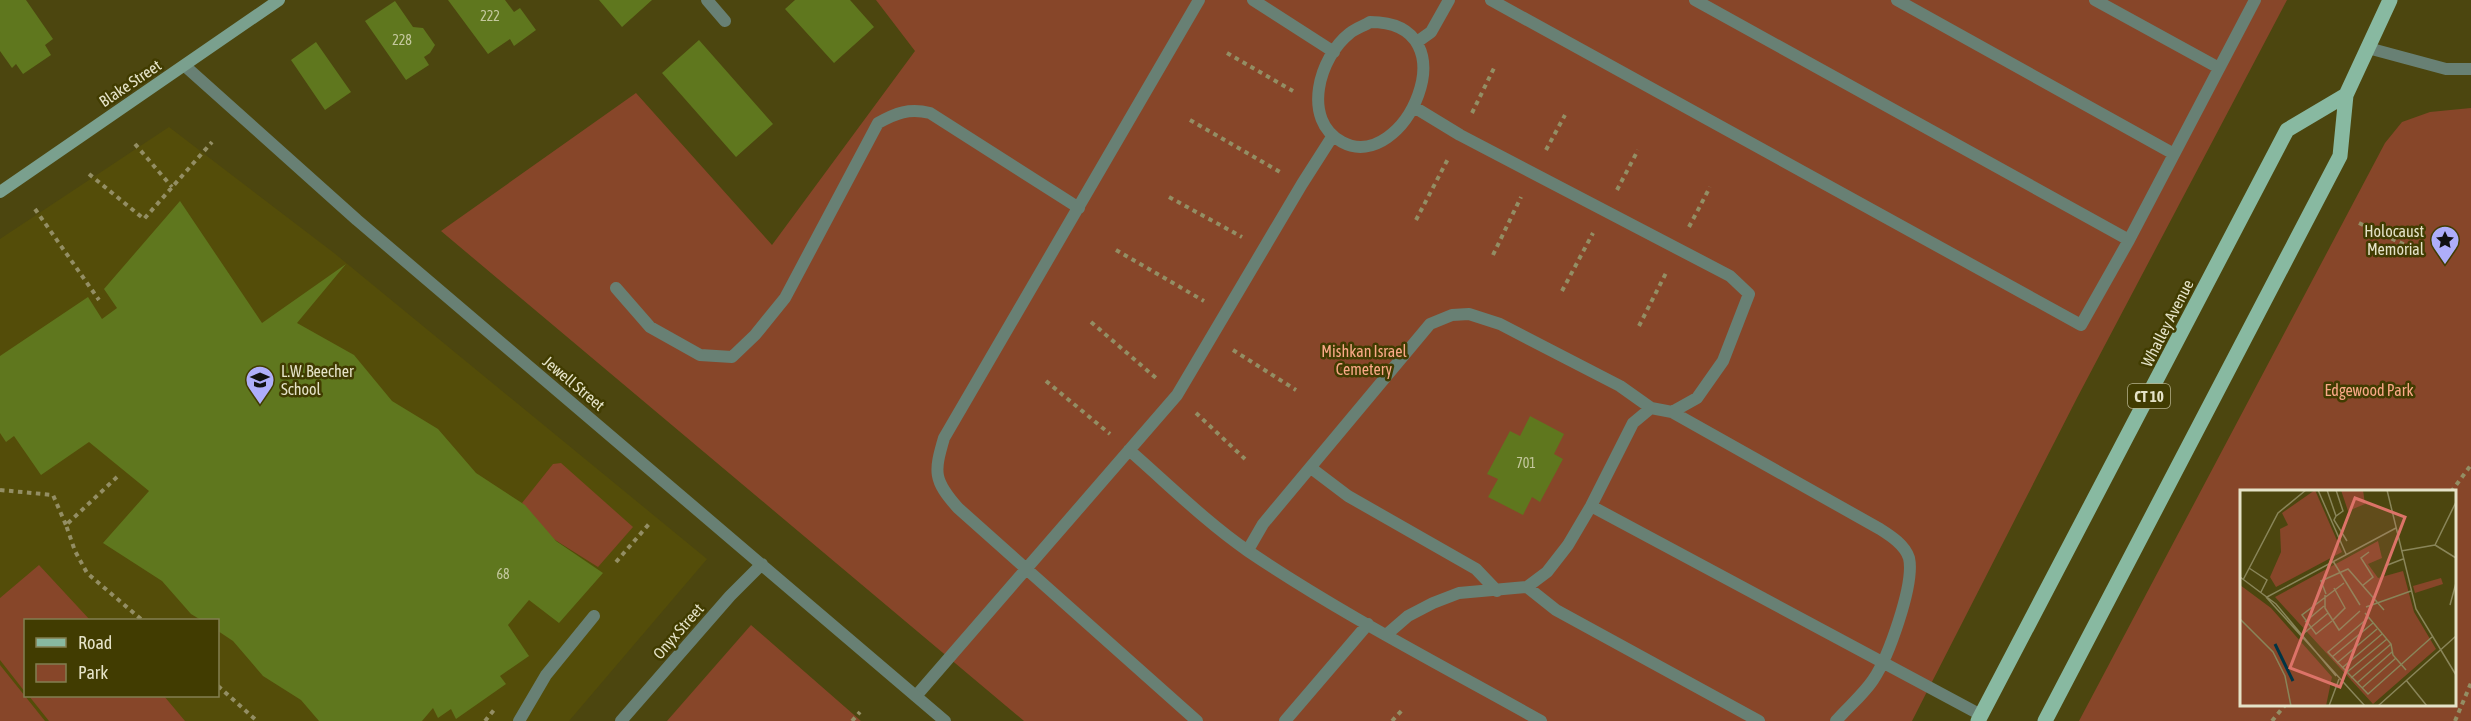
<svg xmlns="http://www.w3.org/2000/svg" width="2471" height="721" font-family="'Asap Condensed',sans-serif">
  <style>
    .built { fill: #544d09; fill-rule: evenodd }
    .green { fill: #874629; fill-rule: evenodd }
    .building { fill: #5f771e }
    .lines { fill: none; stroke-linecap: round; stroke-linejoin: round }
    .path { stroke: #938e64; stroke-width: 4; stroke-dasharray: 4.5 4.5; stroke-linecap: butt }
    .lane { stroke: #688074; stroke-width: 12 }
    .street { stroke: #688074; stroke-width: 12 }
    .secondary { stroke: #7aa08e; stroke-width: 12 }
    .primary { stroke: #88b9a1; stroke-width: 15 }
    .labels { text-anchor: middle; dominant-baseline: central; stroke-width: 5; stroke-linejoin: round; paint-order: stroke }
    .number-label { font-size: 14px; fill: #c4c89e }
    .shield { fill: #413c01; stroke: #b4b18c; stroke-width: 1.5 }
    .shield-label { font-size: 15px; font-weight: bold; fill: #e5e3c8 }
    .street-label { font-size: 16px; fill: #e5e3c8; stroke: #413c01 }
    .poi-label { font-size: 16px; fill: #e5e3c8; stroke: #413c01; text-anchor: end }
    .park-label { font-size: 16px; fill: #faa987; stroke: #413c01 }
    .inset-river { fill: none; stroke: #003545; stroke-width: 3 }
    .inset-road { fill: none; stroke: #898559; stroke-width: 1.5 }
    .view { fill: #dc7368; fill-opacity: 0.15; stroke: #dc7368; stroke-width: 3 }
    .inset-edge { fill: none; stroke: #e5e3c8; stroke-width: 3 }
  </style>
  <rect width="100%" height="100%" fill="#4c460f"/>
  <!-- built -->
  <path class="built" d="M169 127 334 253 707 559 569 721H0V239ZM26 620H218V696H26Z"/>
  <!-- green -->
  <path class="green" d="M876 0H2287L2077 398 1912 721H1024L441 231 636 93 772 245 915 51Z
    M2471 108V721H2079L2385 143 2402 122 2430 112ZM2242 492H2454V704H2242Z
    M561 463 633 527 598 567 552 538 522 503 553 464Z
    M39 565 90 620H26L25 692 0 660V598Z
    M751 625 861 721H667Z
    M0 665 45 721H0Z
    M29 696H164L185 721H49Z"/>
  <!-- building -->
  <path class="building" d="M0 0H26L53 39 45 45 51 55 23 74 16 64 12 68 0 51Z
    M448 0H505L514 12 520 8 536 30 514 46 510 39 488 54Z
    M599 0H652L622 27Z
    M795 0H850L874 27 834 63 785 9Z
    M395 1 413 27 423 28 435 45 430 53 424 57 429 65 406 80 365 21Z
    M699 40 773 124 736 157 662 73Z
    M316 42 351 92 325 110 291 60Z
    M180 201 262 323 346 264 297 323 354 355 392 401 438 429 476 473 525 505 556 541 603 573 559 623 529 600 508 625 529 656 500 676 506 684 456 719 451 709 438 718 433 708 422 721H319L301 700 263 676 233 641 218 631V620H201L191 614 162 581 103 543 149 491 89 442 41 475 14 436 6 442 0 433V356L88 297 102 319 117 308 104 289Z
    M1530 416 1564 434 1554 454 1563 459 1540 502 1532 497 1523 515 1488 497 1498 479 1487 474 1510 431 1520 436Z"/>
  <g class="lines">
    <!-- path -->
    <path class="path" d="M1227 53 1293 91
      M1472 113 1494 68
      M1190 120 1280 172
      M135 144 172 187
      M1546 150 1565 115
      M89 174 144 219 212 142
      M1617 190 1638 150
      M1169 197 1242 237
      M35 209 99 300
      M1416 220 1449 157
      M2359 223 2422 253
      M1689 227 1710 187
      M1116 250 1204 301
      M1493 255 1521 197
      M1562 291 1593 233
      M1091 322 1156 378
      M1639 326 1667 271
      M1233 350 1296 390
      M1046 381 1110 434
      M1196 413 1245 459
      M117 477 66 525 75 551 87 573 142 620
      M0 490 53 495 66 525
      M2451 492 2471 465
      M616 562 649 524
      M218 686 257 721
      M485 721 494 710
      M852 721 860 712
      M1392 721 1404 708
      M2272 721 2286 704
      M2455 721 2471 683"/>
    <!-- lane -->
    <path class="lane" d="M707 0 725 21
      M1253 0 1334 52
      M1491 0 2081 325 2129 240 2255 0
      M1695 0 2129 240
      M1897 0 2174 154
      M2095 0 2219 68
      M1370 22C1474 22 1404 176 1342 142 1301 120 1319 57 1350 33 1356 28 1364 26 1370 22Z
      M1417 42 1431 32 1449 0
      M616 288 650 327 700 355 732 357 755 335 785 298 878 123C896 113 909 108 930 113L1079 208
      M1672 412 1880 529C1891 536 1905 545 1909 558 1915 584 1888 658 1873 680 1863 695 1847 708 1836 721
      M1129 450C1168 484 1206 522 1248 551 1341 614 1443 666 1541 721
      M1311 468 1348 496 1476 569 1497 591
      M1591 506 1981 715
      M1248 550 1263 524 1430 324 1452 315 1469 314 1500 324 1620 386 1651 408
      M1527 587 1556 610 1759 721
      M1386 635 1408 616 1433 603 1459 593 1527 587 1547 572 1568 545 1591 506 1633 423 1651 408 1672 412 1697 398 1723 361 1749 294 1730 276 1460 135 1414 107
      M916 696 1177 395 1302 184 1332 137
      M519 721 546 675 594 616
      M1197 721 958 508C933 480 934 472 944 438L1199 0
      M1285 721 1368 624"/>
    <!-- street -->
    <path class="street" d="M2368 48 2446 69H2471
      M185 66 357 220 945 721
      M621 721 730 596 762 564"/>
    <!-- secondary -->
    <path class="secondary" d="M0 192 279 0"/>
    <!-- primary -->
    <path class="primary" d="M1978 721 2287 130 2346 95
      M2045 721 2340 156 2346 95 2390 0"/>
  </g>
  <!-- icons -->
  <defs>
    <g id="sight-pin" transform="scale(1.5)"><path d="M0 17L-7.5 6A9.5 9.5 0 1 1 7.5 6Z" fill="#aeaefa" stroke="#413c01"/><path d="M0-6L1.8-2.2L6-1.7L2.9 1.2L3.7 5.4L0 3.3L-3.7 5.4L-2.9 1.2L-6-1.7L-1.8-2.2Z" fill="#111"/></g>
    <g id="school-pin" transform="scale(1.5)"><path d="M0 17L-7.5 6A9.5 9.5 0 1 1 7.5 6Z" fill="#aeaefa" stroke="#413c01"/><path d="M0-5L7-2L0 1L-7-2ZM-4 1L0 2.5L4 1V4Q0 6-4 4Z" fill="#111"/></g>
  </defs>
  <g fill-rule="evenodd">
    <use href="#sight-pin" x="2445" y="240"/>
    <use href="#school-pin" x="260" y="380"/>
  </g>
  <g class="labels">
    <!-- number labels -->
    <g class="number-label">
      <text x="490" y="16">222</text>
      <text x="402" y="40">228</text>
      <text x="1526" y="463">701</text>
      <text x="503" y="574">68</text>
    </g>
    <!-- shield labels -->
    <rect class="shield" x="2128" y="384" width="42" height="24" rx="4.5"/>
    <g class="shield-label">
      <text x="2149" y="396">CT 10</text>
    </g>
    <!-- street labels -->
    <g class="street-label">
      <text transform="translate(130 83) rotate(-34)">Blake Street</text>
      <text transform="translate(2167 323) rotate(-63)">Whalley Avenue</text>
      <text transform="translate(574 383) rotate(40)">Jewell Street</text>
      <text transform="translate(678 631) rotate(-49)">Onyx Street</text>
    </g>
    <!-- poi labels -->
    <g class="poi-label">
      <text x="2424" y="231">Holocaust<tspan x="2424" dy="18">Memorial</tspan></text>
      <text x="281" y="371" text-anchor="start">L.W. Beecher<tspan x="281" dy="18">School</tspan></text>
    </g>
    <!-- park labels -->
    <g class="park-label">
      <text x="1364" y="351">Mishkan Israel<tspan x="1364" dy="18">Cemetery</tspan></text>
      <text x="2369" y="390">Edgewood Park</text>
    </g>
  </g>
  <!-- overview -->
  <g transform="translate(2240 490)">
    <rect width="216" height="216" fill="#4c460f"/>
    <path d="M75 0 102 62 36 97 30 87 41 62 40 39 48 35 42 23ZM101 0H123L125 14 108 21ZM138 51 142 68 128 74 138 88 163 81 174 122 196 159 133 214 35 107ZM201 88 203 94 175 103 173 96ZM0 95 31 118 92 187 86 216H0Z" fill="#874629"/>
    <path class="inset-river" d="M35 154 53 191"/>
    <path class="inset-road" d="M78 0 106 64M87 0 96 26 103 21 96 0M147 0 176 119 216 185M96 26 94 30 107 51M195 55 216 12M195 55 216 68M161 61 195 55M93 71 120 115M145 76 163 69M9 78 27 90 21 102M0 87 36 114 96 186M3 90 38 23 66 0M122 96 133 87 121 68 129 62M86 104 81 91 108 79 144 120M85 105V118L99 140 120 121M26 107 125 216M27 107 156 38M210 115 216 93M126 117 171 101M125 123 151 154 153 165 166 180M128 128 88 162 128 204 192 147M0 129 33 162 45 186 51 216M93 130 105 118 94 98M92 131 76 144 62 125 104 93M65 132 84 116M63 144 88 123M92 167 133 133M97 173 137 139M102 178 142 144M106 183 147 149M111 188 151 154M166 190 187 216M117 193 152 162M122 198 156 168M89 216 99 189M138 216 216 146"/>
    <path class="view" d="M115 8 165 27 100 197 50 178Z"/>
    <rect width="216" height="216" class="inset-edge"/>
  </g>
  <!-- legend -->
  <rect x="24" y="619" width="195" height="78" fill="#413c01" stroke="#837f51" stroke-width="1.5"/>
  <rect x="36" y="638" width="30" height="9" fill="#88b9a1" stroke="#837f51" stroke-width="1.5"/>
  <text x="78" y="649" font-size="18" fill="#e5e3c8">Road</text>
  <rect x="36" y="664" width="30" height="18" fill="#874629" stroke="#837f51" stroke-width="1.5"/>
  <text x="78" y="679" font-size="18" fill="#e5e3c8">Park</text>
</svg>
